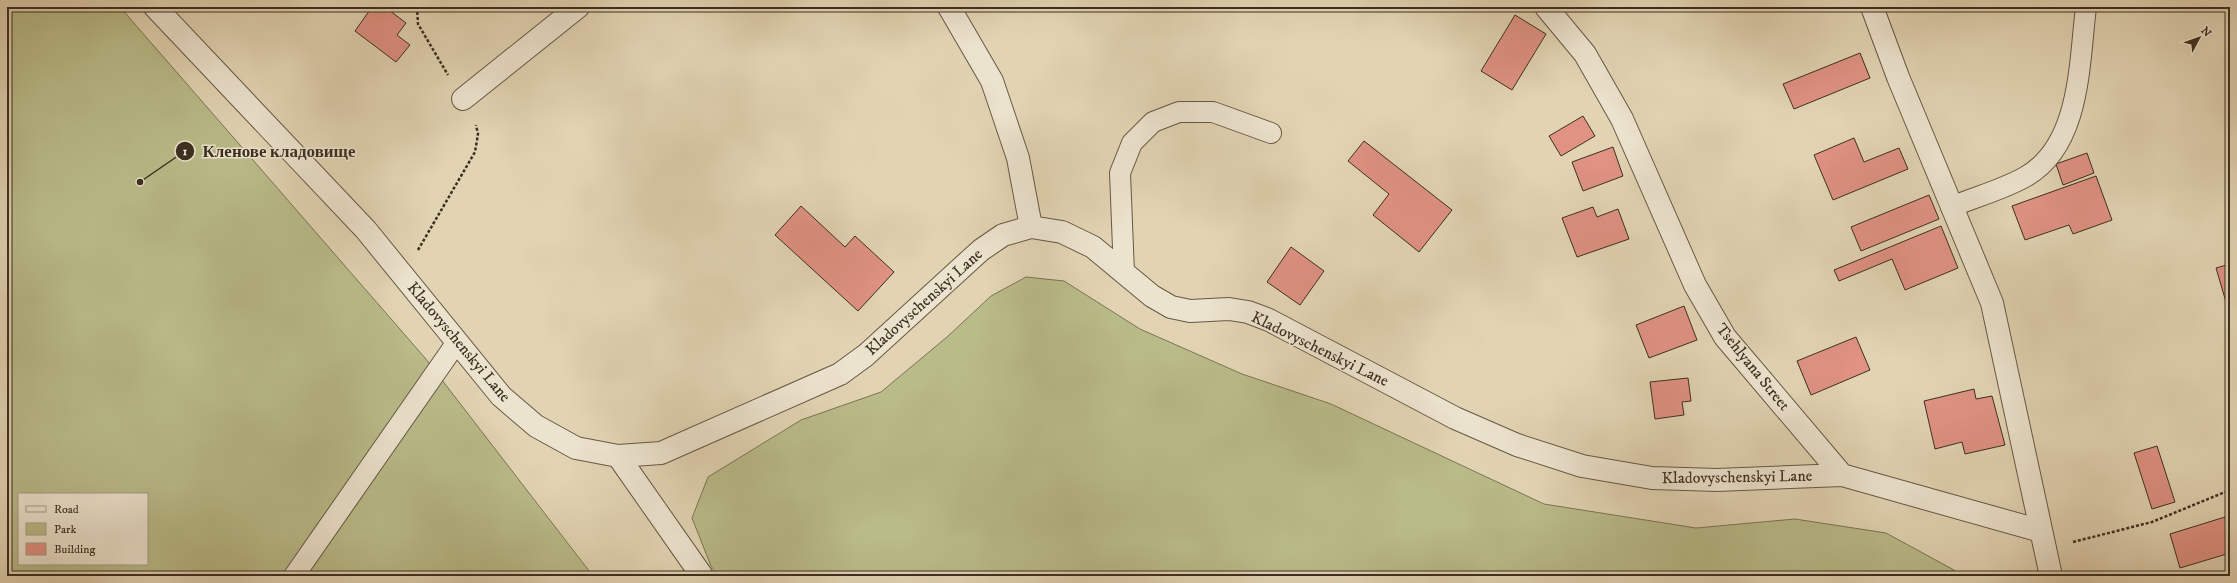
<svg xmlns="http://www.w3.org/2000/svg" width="2237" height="583" font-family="'IM FELL DW Pica',serif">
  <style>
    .green { fill: #b9bb89; stroke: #7a7555; fill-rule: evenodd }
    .building { fill: #e09283; stroke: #3c2f21 }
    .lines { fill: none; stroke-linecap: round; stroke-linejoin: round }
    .lane-casing { stroke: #665846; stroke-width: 22 }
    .street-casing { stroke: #665846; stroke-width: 24 }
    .path { stroke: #3c2f21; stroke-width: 2.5; stroke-dasharray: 3 2; stroke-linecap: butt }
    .lane { stroke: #ece3ce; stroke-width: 20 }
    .street { stroke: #ece3ce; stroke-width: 22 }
    .labels { text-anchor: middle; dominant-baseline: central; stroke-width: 3; stroke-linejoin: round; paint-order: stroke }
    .street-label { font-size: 16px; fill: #3c2f21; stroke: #ece3ce }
    .leader { fill: none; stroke: #3c2f21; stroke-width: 1.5 }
    .callout-dot { fill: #3c2f21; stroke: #ece3ce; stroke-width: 1.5 }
    .mark-label { font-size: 12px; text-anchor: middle; font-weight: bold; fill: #fff }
    .callout-label { font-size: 17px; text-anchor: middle; font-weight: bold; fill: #3c2f21; stroke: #ece3ce; stroke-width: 3; stroke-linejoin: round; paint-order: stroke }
  </style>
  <rect width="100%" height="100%" fill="#e2d4b3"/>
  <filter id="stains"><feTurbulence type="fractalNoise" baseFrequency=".005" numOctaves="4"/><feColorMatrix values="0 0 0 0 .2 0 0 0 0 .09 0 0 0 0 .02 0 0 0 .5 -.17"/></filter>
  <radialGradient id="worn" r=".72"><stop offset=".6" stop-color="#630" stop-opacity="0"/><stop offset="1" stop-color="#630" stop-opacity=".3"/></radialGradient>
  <!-- green -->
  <path class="green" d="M7 7H120L425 358 593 576H7ZM19 494H147V564H19Z
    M1026 277 1064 281 1140 329 1242 374 1331 404 1544 504 1696 528 1795 519 1886 533 1954 570 1959 576H718L711 566 692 518 708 477 801 420 881 392 947 337 991 296Z"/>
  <!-- building -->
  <path class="building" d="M372 7H385L406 23 397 35 410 45 396 62 355 31Z
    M1515 15 1546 34 1512 90 1481 71Z
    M1860 53 1870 78 1794 109 1783 84Z
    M1583 116 1595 136 1561 156 1549 136Z
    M1854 138 1864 162 1899 148 1908 169 1833 200 1814 155Z
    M1364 141 1452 210 1419 252 1373 215 1389 194 1348 161Z
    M1613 147 1623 176 1583 191 1572 162Z
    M2087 153 2094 173 2063 185 2056 164Z
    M2096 176 2112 220 2073 234 2069 225 2025 240 2012 206Z
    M1929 195 1939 219 1861 251 1851 227Z
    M801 206 845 247 855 236 894 272 858 311 775 235Z
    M1593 207 1597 217 1618 209 1629 239 1577 257 1562 218Z
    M1941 226 1958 268 1905 290 1892 259 1839 281 1834 270Z
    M1291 247 1324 271 1300 305 1267 282Z
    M2230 264V301L2226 302 2216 268Z
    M1684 306 1697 340 1649 358 1636 325Z
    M1856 337 1870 370 1811 395 1797 361Z
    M1688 378 1691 401 1682 402 1684 415 1655 419 1650 382Z
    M1974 389 1976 399 1992 396 2005 445 1965 454 1962 442 1935 449 1924 401Z
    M2157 446 2175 502 2152 509 2134 453Z
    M2225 517 2230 532V553L2180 568 2170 534Z"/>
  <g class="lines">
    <!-- lane casing -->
    <g class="lane-casing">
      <path id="lane" d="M1951 207C1975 197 2002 190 2025 177 2081 146 2079 63 2086 7
        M1124 273 1120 173 1132 143 1153 122 1179 112H1213L1271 133
        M294 576 457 342"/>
    </g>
    <!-- street casing -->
    <g class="street-casing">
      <path id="street" d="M155 7 366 230 501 396 536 426 576 448 618 456 661 453 840 374 866 355 981 250 1003 235 1031 227 1062 232 1093 247 1152 296 1171 307 1190 311 1229 309 1248 312 1269 320 1455 418 1517 445 1582 466 1652 478 1717 480 1842 475
        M949 7 992 81 1018 158 1031 227
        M1546 7 1585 54 1622 119 1695 285 1725 337 1842 475 2041 531
        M1872 7 1898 77 1992 303 2051 576
        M463 99 578 7
        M618 456 702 576"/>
    </g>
    <!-- path -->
    <path class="path" d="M417 7 418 24 448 75
      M418 250 475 152 478 134 476 125
      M2073 542 2152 522 2230 490"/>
    <!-- lane -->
    <use href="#lane" class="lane"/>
    <!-- street -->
    <use href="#street" class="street"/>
  </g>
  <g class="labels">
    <!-- street labels -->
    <g class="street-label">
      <text transform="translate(924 302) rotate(-42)">Kladovyschenskyi Lane</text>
      <text transform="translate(459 342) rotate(50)">Kladovyschenskyi Lane</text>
      <text transform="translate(1320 349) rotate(26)">Kladovyschenskyi Lane</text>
      <text transform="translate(1753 367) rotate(51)">Tsehlyana Street</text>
      <text transform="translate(1737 477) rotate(-1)">Kladovyschenskyi Lane</text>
    </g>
  </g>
  <!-- callouts -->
  <path class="leader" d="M140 182L185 151"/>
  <g class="callout-dot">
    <circle cx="140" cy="182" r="4"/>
    <circle cx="185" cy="151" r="10"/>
  </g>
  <g class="mark-label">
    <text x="185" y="155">1</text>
  </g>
  <g class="callout-label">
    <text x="279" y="157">Кленове кладовище</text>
  </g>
  <!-- margin -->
  <rect width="2237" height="583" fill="none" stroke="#e2d4b3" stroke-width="24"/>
  <rect x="8" y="8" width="2221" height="567" fill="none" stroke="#3c2f21" stroke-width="2"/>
  <rect x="12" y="12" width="2213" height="559" fill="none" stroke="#3c2f21"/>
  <!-- legend -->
  <rect x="18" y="493" width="130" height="72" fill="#ece3ce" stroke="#a69b89"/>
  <rect x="26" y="506" width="20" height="6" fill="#ece3ce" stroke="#a69b89"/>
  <text x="54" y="513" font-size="12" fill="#3c2f21">Road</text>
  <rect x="26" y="523" width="20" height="12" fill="#b9bb89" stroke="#a69b89"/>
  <text x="54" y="533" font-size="12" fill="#3c2f21">Park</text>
  <rect x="26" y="543" width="20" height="12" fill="#e09283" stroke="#a69b89"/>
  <text x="54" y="553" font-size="12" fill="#3c2f21">Building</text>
  <!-- north arrow -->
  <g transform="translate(2199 38) rotate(49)" stroke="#ece3ce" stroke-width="3" paint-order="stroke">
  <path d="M0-3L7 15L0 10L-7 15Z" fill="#3c2f21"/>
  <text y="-6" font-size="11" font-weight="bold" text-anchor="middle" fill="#3c2f21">N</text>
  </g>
  <rect width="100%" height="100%" filter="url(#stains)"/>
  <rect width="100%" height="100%" fill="url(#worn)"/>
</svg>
